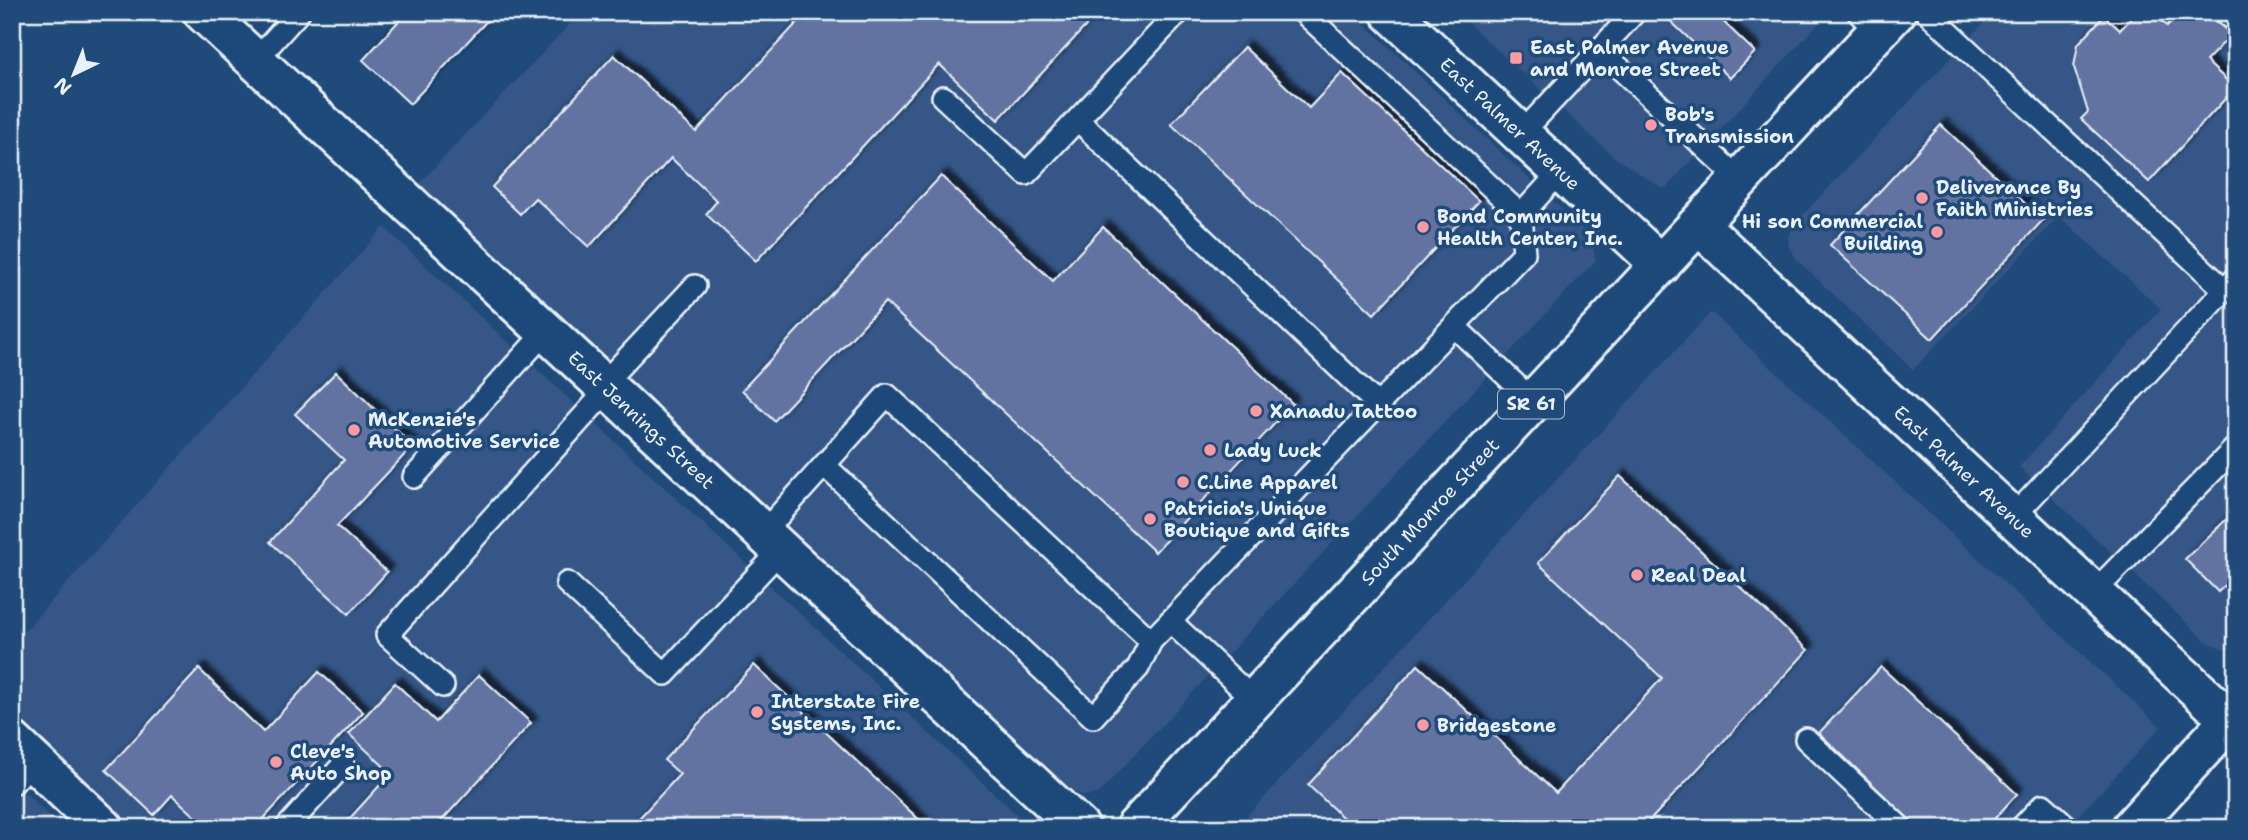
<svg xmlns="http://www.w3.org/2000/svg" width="2248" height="840" font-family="'Shantell Sans',sans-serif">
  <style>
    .built { fill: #345686 }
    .building { fill: #6473a1; stroke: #e8f1f8; stroke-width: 2; filter: url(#shadow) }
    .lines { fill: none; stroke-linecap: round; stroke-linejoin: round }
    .lane-casing { stroke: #e8f1f8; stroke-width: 26 }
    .street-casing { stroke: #e8f1f8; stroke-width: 44 }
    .secondary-casing { stroke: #e8f1f8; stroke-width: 44 }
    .primary-casing { stroke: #e8f1f8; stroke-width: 44 }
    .lane { stroke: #1f4a7a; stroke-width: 21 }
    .street { stroke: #1f4a7a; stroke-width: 38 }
    .secondary { stroke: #1f4a7a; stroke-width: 38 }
    .primary { stroke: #1f4a7a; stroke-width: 38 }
    .poi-dot { fill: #ff9aa2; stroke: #1f4a7a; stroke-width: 2.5 }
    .labels { text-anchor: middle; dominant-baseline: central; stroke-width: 7; stroke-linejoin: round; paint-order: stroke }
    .shield { fill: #1f4a7a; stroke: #acbfd2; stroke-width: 2 }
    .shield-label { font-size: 18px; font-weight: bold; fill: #e8f1f8 }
    .poi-label { font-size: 19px; font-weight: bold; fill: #e8f1f8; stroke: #1f4a7a; text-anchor: start }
    .street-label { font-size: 19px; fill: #e8f1f8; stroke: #1f4a7a }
  </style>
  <defs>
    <filter id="shadow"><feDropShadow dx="6" dy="-6" stdDeviation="2" flood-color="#0009"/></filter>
  </defs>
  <rect width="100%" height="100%" fill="#1f4a7a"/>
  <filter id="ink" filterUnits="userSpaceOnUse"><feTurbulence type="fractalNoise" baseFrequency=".0143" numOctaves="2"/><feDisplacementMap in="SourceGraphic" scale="14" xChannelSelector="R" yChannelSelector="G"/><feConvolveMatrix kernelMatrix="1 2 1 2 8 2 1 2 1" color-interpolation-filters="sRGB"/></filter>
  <g filter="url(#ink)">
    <!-- built -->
    <path class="built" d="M581 12H1352L1590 236 1596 260 1098 794 1084 796 1069 789 641 397 417 186Z
      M1456 12H1829L1667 187 1662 188 1614 157Z
      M1994 12H2236V648L2225 650 2207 642 2019 467 2161 309 2059 216 1913 370 1798 261 1789 247 1788 237 1797 221Z
      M384 227 1031 828H131L12 720V645Z
      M1711 312 2161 727 2067 828H1236Z
      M12 781 55 821 63 828H12Z"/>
    <!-- building -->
    <path class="building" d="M407 12H495L410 104 363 60Z
      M807 12H1099L998 120 939 64 756 261 706 214 717 201 671 158 589 247 535 198 520 214 492 187 614 55 696 132Z
      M1661 12H1713L1755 52 1730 78Z
      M2137 12H2153L2167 26 2180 12H2212L2216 22 2232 34 2206 61 2235 88 2149 182 2081 119 2088 112 2074 67 2078 44 2104 16 2120 30Z
      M1244 47 1309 108 1342 73 1479 201 1374 314 1171 124Z
      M1941 125 2043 220 1932 339 1830 245Z
      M941 176 1053 281 1103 227 1293 404 1155 552 885 302 774 421 742 390Z
      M336 372 413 446 337 526 387 572 349 614 270 542 344 460 295 414Z
      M1620 476 1808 650 1643 828H1354L1308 785 1418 665 1556 793 1662 678 1538 563Z
      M2236 510V575L2218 592 2185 559Z
      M754 665 928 828H630L680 774 664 760Z
      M1881 667 2017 794 1986 828H1918L1819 733Z
      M199 669 263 732 319 672 363 712 255 828H208L172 795 154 815 106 770Z
      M479 675 531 723 435 828H341L391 773 349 734 395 683 436 722Z"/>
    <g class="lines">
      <!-- lane casing -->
      <g class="lane-casing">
        <path id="lane" d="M1858 12 1878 32
          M1927 12 2225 290
          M2225 12 2236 22
          M1600 50 1740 180
          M255 61 299 12
          M943 97 1026 174 1179 12
          M1078 120 1378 405
          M1521 134 1635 12
          M1521 215 1560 172
          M1454 326 1534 402
          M603 384 695 286
          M824 465 1093 717 1138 668 1151 641 1524 253 1521 215 1303 12
          M414 477 546 331
          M2013 517 2236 278
          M763 533 887 395 1151 641
          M567 583 665 674 781 550
          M2094 592 2236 447
          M1170 621 1254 700
          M443 686 387 635 608 389
          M1806 739 1901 828
          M12 784 33 761
          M286 828 343 765
          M2021 828 2043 805 2069 828"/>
      </g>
      <!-- street casing -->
      <g class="street-casing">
        <path id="street" d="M203 12 1080 828
          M12 741 104 828"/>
      </g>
      <!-- secondary casing -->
      <g class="secondary-casing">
        <path id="secondary" d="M1390 12 1661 265
          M1699 225 2229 719
          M2131 828 2236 713"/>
      </g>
      <!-- primary casing -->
      <g class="primary-casing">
        <path id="primary" d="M1135 828 1896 12"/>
      </g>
      <!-- lane -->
      <use href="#lane" class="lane"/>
      <!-- street -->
      <use href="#street" class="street"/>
      <!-- secondary -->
      <use href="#secondary" class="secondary"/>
      <!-- primary -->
      <use href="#primary" class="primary"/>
    </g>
  </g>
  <!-- markers -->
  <g class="poi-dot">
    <rect x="1509" y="51" width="14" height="14" rx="3.5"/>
    <circle cx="1651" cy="125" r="7"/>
    <circle cx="1922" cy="198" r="7"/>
    <circle cx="1423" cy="227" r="7"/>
    <circle cx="1937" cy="232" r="7"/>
    <circle cx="1256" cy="411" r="7"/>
    <circle cx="354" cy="430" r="7"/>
    <circle cx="1210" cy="450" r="7"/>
    <circle cx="1183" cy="482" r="7"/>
    <circle cx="1150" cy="519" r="7"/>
    <circle cx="1637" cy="575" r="7"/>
    <circle cx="757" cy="712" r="7"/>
    <circle cx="1423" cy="725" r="7"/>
    <circle cx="276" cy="762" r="7"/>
  </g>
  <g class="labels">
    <!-- shield labels -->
    <rect class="shield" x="1498" y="389.5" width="66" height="29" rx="5"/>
    <g class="shield-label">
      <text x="1531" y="404">SR 61</text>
    </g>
    <!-- poi labels -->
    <g class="poi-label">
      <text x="1530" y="47">East Palmer Avenue<tspan x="1530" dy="22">and Monroe Street</tspan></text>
      <text x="1665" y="114">Bob's<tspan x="1665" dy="22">Transmission</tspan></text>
      <text x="1936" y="187">Deliverance By<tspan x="1936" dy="22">Faith Ministries</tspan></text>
      <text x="1437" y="216">Bond Community<tspan x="1437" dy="22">Health Center, Inc.</tspan></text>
      <text x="1923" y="221" text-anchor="end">Hi son Commercial<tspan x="1923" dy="22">Building</tspan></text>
      <text x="1270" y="411">Xanadu Tattoo</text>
      <text x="368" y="419">McKenzie's<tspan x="368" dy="22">Automotive Service</tspan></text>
      <text x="1224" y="450">Lady Luck</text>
      <text x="1197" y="482">C.Line Apparel</text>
      <text x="1164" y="508">Patricia's Unique<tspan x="1164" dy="22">Boutique and Gifts</tspan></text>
      <text x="1651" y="575">Real Deal</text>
      <text x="771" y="701">Interstate Fire<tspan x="771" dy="22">Systems, Inc.</tspan></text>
      <text x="1437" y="725">Bridgestone</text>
      <text x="290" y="751">Cleve's<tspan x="290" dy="22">Auto Shop</tspan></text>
    </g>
    <!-- street labels -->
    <g class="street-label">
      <text transform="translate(1510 124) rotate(43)">East Palmer Avenue</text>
      <text transform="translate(641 420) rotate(43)">East Jennings Street</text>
      <text transform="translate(1964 472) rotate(43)">East Palmer Avenue</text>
      <text transform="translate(1430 512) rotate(-47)">South Monroe Street</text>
    </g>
  </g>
  <!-- margin -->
  <rect width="2248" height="840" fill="none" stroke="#1f4a7a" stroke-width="42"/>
  <rect x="21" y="21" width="2206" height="798" fill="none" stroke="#e8f1f8" stroke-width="2.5" filter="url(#ink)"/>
  <!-- north arrow -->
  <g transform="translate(74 74) rotate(223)" stroke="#1f4a7a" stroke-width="5" paint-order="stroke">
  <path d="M0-5L12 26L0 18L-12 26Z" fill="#e8f1f8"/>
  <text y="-10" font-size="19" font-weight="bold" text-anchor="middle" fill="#e8f1f8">N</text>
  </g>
</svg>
